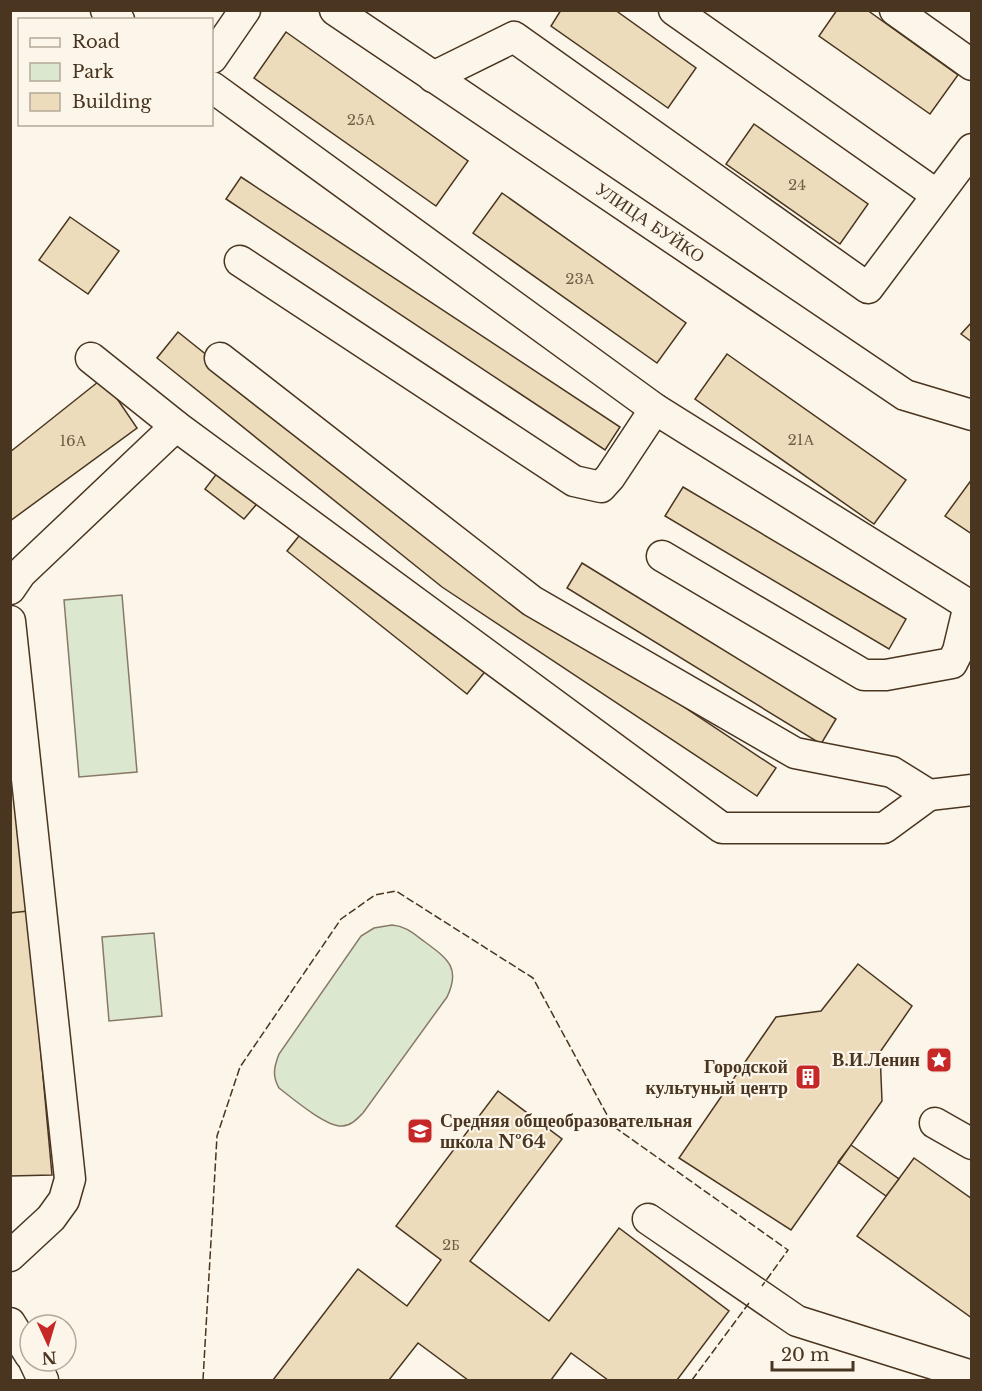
<svg xmlns="http://www.w3.org/2000/svg" width="982" height="1391" font-family="'Libre Baskerville',serif">
  <style>
    .green { fill: #dce7d0; stroke: #887966; stroke-width: 1.5 }
    .building { fill: #ecdcbc; stroke: #4a3520; stroke-width: 1.5 }
    .lines { fill: none; stroke-linecap: round; stroke-linejoin: round }
    .minor-casing { stroke: #4a3520; stroke-width: 33 }
    .minor { stroke: #fbf6e9; stroke-width: 30 }
    .fence { stroke: #4a3520; stroke-width: 1.5; stroke-dasharray: 8 3; stroke-linecap: butt }
    .labels { text-anchor: middle; dominant-baseline: central; stroke-width: 4.5; stroke-linejoin: round; paint-order: stroke }
    .number-label { font-size: 15px; fill: #725f47 }
    .street-label { font-size: 18px; fill: #4a3520; stroke: #fbf6e9 }
    .poi-label { font-size: 18px; font-weight: bold; fill: #4a3520; stroke: #fbf6e9; text-anchor: end }
  </style>
  <rect width="100%" height="100%" fill="#fbf6e9"/>
  <!-- green -->
  <path class="green" d="M122 595 137 772 79 777 64 600Z
    M392 925C406 926 414 934 425 942 448 959 461 968 447 997L363 1113C357 1119 351 1126 342 1126 326 1127 292 1098 279 1088 272 1076 274 1067 279 1054L361 936 374 928Z
    M154 933 162 1016 109 1021 102 937Z"/>
  <!-- building -->
  <path class="building" d="M561 10H615L696 68 668 108 551 26Z
    M837 10H867L958 75 930 114 819 36Z
    M286 32 468 161 436 206 254 78Z
    M754 124 868 204 840 244 726 164Z
    M241 177 620 427 605 450 226 199Z
    M502 193 686 323 657 363 473 233Z
    M70 217 119 251 88 294 39 260Z
    M972 322V342L961 334Z
    M178 332 461 559 776 768 757 796 442 587 157 358Z
    M727 354 906 480 874 524 695 399Z
    M103 378 137 428 10 521V452Z
    M221 468 261 499 244 519 205 489Z
    M972 479V534L945 516Z
    M683 487 906 619 889 649 665 516Z
    M307 526 487 669 467 694 287 551Z
    M582 563 836 719 821 744 567 588Z
    M10 726 28 911 10 913Z
    M28 911 52 1175 10 1176V913Z
    M858 964 912 1006 880 1052 882 1101 791 1230 679 1158 776 1017 821 1011Z
    M498 1091 562 1139 470 1261 549 1321 619 1228 729 1311 677 1380H608L571 1353 551 1380H468L418 1343 389 1380H273L358 1269 407 1306 441 1260 396 1226Z
    M851 1145 899 1179 886 1196 838 1162Z
    M914 1158 972 1199V1318L857 1236Z"/>
  <g class="lines">
    <!-- minor casing -->
    <g class="minor-casing">
      <g id="minor">
        <path d="M106 10 119 20"/>
        <path id="s1" d="M335 10 905 395 972 415"/>
        <path d="M674 10 937 195"/>
        <path d="M895 10 972 65"/>
        <path d="M212 58 245 10"/>
        <path d="M433 77 514 37 868 288 972 149"/>
        <path d="M212 87 655 409 972 607"/>
        <path d="M240 261 574 481 601 487 610 477 655 409"/>
        <path d="M91 358 176 426 722 828H884L929 795"/>
        <path d="M220 358 532 601 795 753 892 772 929 795 972 790"/>
        <path d="M662 556 864 675H886L952 663 958 651 969 605"/>
        <path d="M10 589 21 573 176 426"/>
        <path d="M10 621 70 1179 64 1200 51 1218 10 1256"/>
        <path d="M935 1123 972 1144"/>
        <path d="M648 1219 797 1321 972 1376"/>
        <path d="M10 1323 30 1355"/>
        <path d="M34 1361 43 1380"/>
      </g>
    </g>
    <!-- minor -->
    <use href="#minor" class="minor"/>
    <!-- fence -->
    <path class="fence" d="M203 1380 217 1136 240 1067 341 919 375 895 396 891 533 978 613 1126 788 1250 762 1286
      M692 1380 749 1303"/>
  </g>
  <!-- icons -->
  <defs>
    <g id="sight-square" transform="scale(1.35)"><rect x="-9" y="-9" width="18" height="18" rx="4" fill="#c62828" stroke="#fbf6e9"/><path d="M0-6L1.8-2.2L6-1.7L2.9 1.2L3.7 5.4L0 3.3L-3.7 5.4L-2.9 1.2L-6-1.7L-1.8-2.2Z" fill="#fff"/></g>
    <g id="building-square" transform="scale(1.35)"><rect x="-9" y="-9" width="18" height="18" rx="4" fill="#c62828" stroke="#fbf6e9"/><path d="M-4-6H4V6H1V3H-1V6H-4ZM-2.5-4.3h1.7v1.8h-1.7ZM.8-4.3h1.7v1.8H.8ZM-2.5-1h1.7V.8h-1.7ZM.8-1h1.7V.8H.8Z" fill="#fff"/></g>
    <g id="school-square" transform="scale(1.35)"><rect x="-9" y="-9" width="18" height="18" rx="4" fill="#c62828" stroke="#fbf6e9"/><path d="M0-5L7-2L0 1L-7-2ZM-4 1L0 2.5L4 1V4Q0 6-4 4Z" fill="#fff"/></g>
  </defs>
  <g fill-rule="evenodd">
    <use href="#sight-square" x="939" y="1060"/>
    <use href="#building-square" x="808" y="1077"/>
    <use href="#school-square" x="420" y="1131"/>
  </g>
  <g class="labels">
    <!-- number labels -->
    <g class="number-label">
      <text x="361" y="119">25А</text>
      <text x="797" y="184">24</text>
      <text x="580" y="278">23А</text>
      <text x="801" y="439">21А</text>
      <text x="73" y="440">16А</text>
      <text x="451" y="1244">2Б</text>
    </g>
    <!-- street labels -->
    <g class="street-label">
      <text stroke="none"><textPath href="#s1" startOffset="380">УЛИЦА БУЙКО</textPath></text>
    </g>
    <!-- poi labels -->
    <g class="poi-label">
      <text x="920" y="1060">В.И.Ленин</text>
      <text x="788" y="1067">Городской<tspan x="788" dy="21">культуный центр</tspan></text>
      <text x="440" y="1121" text-anchor="start">Средняя общеобразовательная<tspan x="440" dy="21">школа №64</tspan></text>
    </g>
  </g>
  <!-- border -->
  <rect width="982" height="1391" fill="none" stroke="#4a3520" stroke-width="24"/>
  <!-- legend -->
  <rect x="18" y="18" width="195" height="108" fill="#fbf6e9" stroke="#b4a999" stroke-width="1.5"/>
  <rect x="30" y="38" width="30" height="9" fill="#fbf6e9" stroke="#b4a999" stroke-width="1.5"/>
  <text x="72" y="48" font-size="18" fill="#4a3520">Road</text>
  <rect x="30" y="63" width="30" height="18" fill="#dce7d0" stroke="#b4a999" stroke-width="1.5"/>
  <text x="72" y="78" font-size="18" fill="#4a3520">Park</text>
  <rect x="30" y="93" width="30" height="18" fill="#ecdcbc" stroke="#b4a999" stroke-width="1.5"/>
  <text x="72" y="108" font-size="18" fill="#4a3520">Building</text>
  <!-- north arrow -->
  <g transform="translate(48 1343) rotate(176)"><circle r="28" fill="#fbf6e9" stroke="#b4a999" stroke-width="1.5"/>
  <path d="M0-4.5L10 22L0 15L-10 22Z" fill="#c62828"/>
  <text y="-9" font-size="16" font-weight="bold" text-anchor="middle" fill="#4a3520">N</text>
  </g>
  <!-- scale -->
  <path d="M772 1361v9h81v-9" fill="none" stroke="#4a3520" stroke-width="3"/>
  <text x="781" y="1361" font-size="18" fill="#4a3520" stroke="#fbf6e9" stroke-width="4.5" paint-order="stroke">20 m</text>
</svg>
